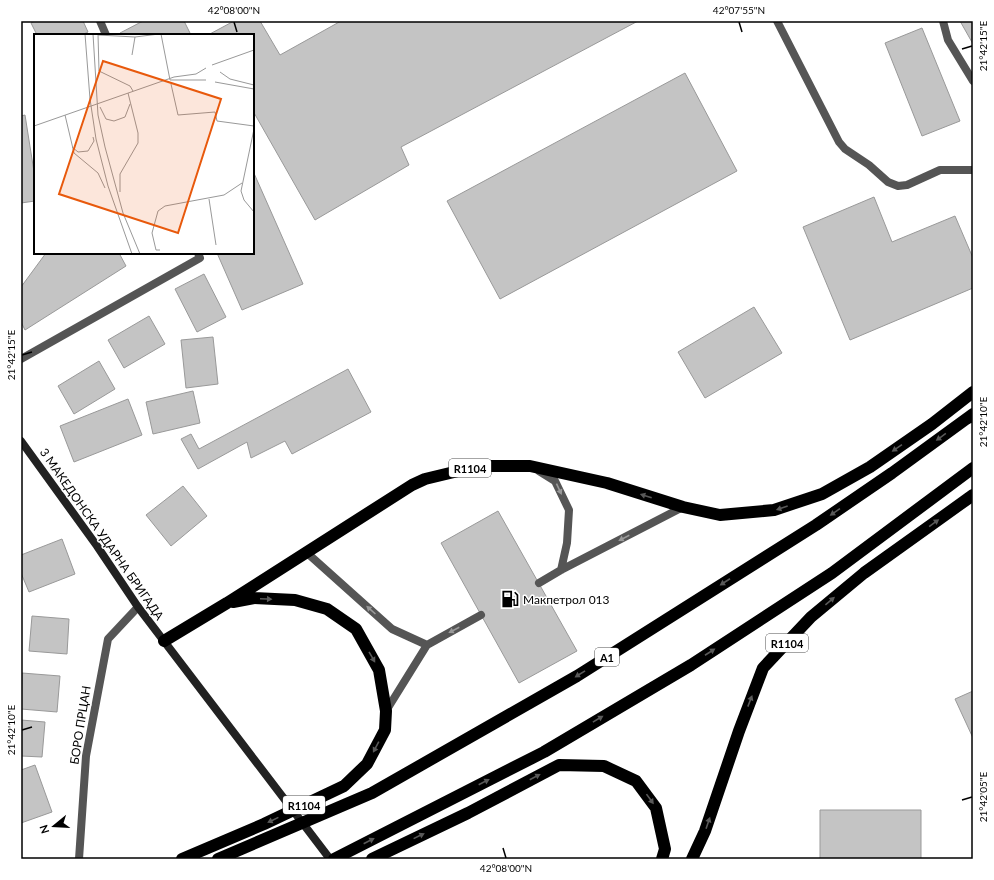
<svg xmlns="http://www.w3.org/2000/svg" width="994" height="880" font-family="Lato,sans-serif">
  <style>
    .building { fill: #c4c4c4; stroke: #999 }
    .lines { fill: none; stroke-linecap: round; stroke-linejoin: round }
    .service { stroke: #555; stroke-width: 8 }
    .minor { stroke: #555; stroke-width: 8 }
    .secondary { stroke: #222; stroke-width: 8 }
    .motorway { stroke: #000; stroke-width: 12 }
    .oneway { fill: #595959 }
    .oneway2 { fill: #999 }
    .ticks { fill: none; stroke: #000; stroke-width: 1.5 }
    .labels { text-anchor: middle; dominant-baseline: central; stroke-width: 3; stroke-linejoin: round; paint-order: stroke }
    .shield { fill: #fff; stroke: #4c4c4c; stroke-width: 1 }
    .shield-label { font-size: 11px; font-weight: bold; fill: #000 }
    .street-label { font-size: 12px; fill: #000; stroke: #fff }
    .poi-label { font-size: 12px; fill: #000; stroke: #fff; text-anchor: start }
    .inset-road { fill: none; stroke: #999; stroke-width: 1 }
    .view { fill: #e8590c; fill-opacity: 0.15; stroke: #e8590c; stroke-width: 2 }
    .inset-edge { fill: none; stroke: #000; stroke-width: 2 }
    .neatline { fill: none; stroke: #000; stroke-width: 1.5 }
    .ticks-label { font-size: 10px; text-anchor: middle; fill: #000 }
  </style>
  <rect width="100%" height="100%" fill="#fff"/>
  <!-- building -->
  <path class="building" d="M35 21H83L88 32 82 35H37L31 23Z
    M143 21H184L191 35H121L120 33Z
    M234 21H260L280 55 341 21H638L401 147 409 165 315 220 253 111V35H208Z
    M960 21H973V44Z
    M922 28 960 121 922 136 885 43Z
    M685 73 737 171 500 299 447 201Z
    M25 115 35 178V201L21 203V116Z
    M253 171 303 284 242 310 217 253H253Z
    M874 197 892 242 955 216 973 258V288L850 340 803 227Z
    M46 253H119L126 266 25 330 21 322V287Z
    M204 274 226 317 197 332 175 289Z
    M754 307 782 353 705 398 678 352Z
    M149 316 165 344 124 368 108 340Z
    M213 337 218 384 186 388 181 340Z
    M99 361 115 389 74 414 58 386Z
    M348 369 371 412 292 454 285 441 251 458 247 442 198 469 181 439 191 434 199 449Z
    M193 391 200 423 153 434 146 402Z
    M128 399 142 435 74 462 60 426Z
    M183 486 207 516 171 546 146 515Z
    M498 511 577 651 519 683 441 543Z
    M62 539 75 574 29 592 21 573V555Z
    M32 616 69 619 67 654 29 651Z
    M22 673 60 676 57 712 21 709Z
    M973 691V738L955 699Z
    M21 720 45 722 42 757 21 756Z
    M35 765 52 812 21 823V770Z
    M820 810H921V859H820Z"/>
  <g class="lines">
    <!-- service -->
    <path class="service" d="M943 21 948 40 973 81
      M539 471 555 481 569 510 567 543 561 570
      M306 552 392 629 427 645
      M539 583 561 570 683 507
      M386 711 427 645 481 615"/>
    <!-- minor -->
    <path class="minor" d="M100 21 106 35
      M777 21 839 142 845 149 869 165 888 182 898 186 907 185 940 170H973
      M21 359 200 258 198 253
      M79 859 86 756 108 639 138 607"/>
    <!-- secondary -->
    <path class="secondary" d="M21 441 97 546 138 607 330 859"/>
    <!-- motorway -->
    <path class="motorway" d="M164 641 227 603 412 485 425 479 479 466H530L607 483 683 507 720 515 774 510 822 494 870 467 932 424 973 392
      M182 859 264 824 344 786 367 764 385 730 386 711 379 670 356 629 327 609 295 600 254 598 233 602
      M218 859 372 793 577 676 816 525 892 473 973 414
      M334 859 544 752 691 665 832 573 973 468
      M372 859 468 813 559 765 604 766 636 781 656 808 665 849 662 859
      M692 859 705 831 739 731 763 668 811 617 864 573 973 495"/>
  </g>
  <!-- one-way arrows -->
  <defs><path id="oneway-solid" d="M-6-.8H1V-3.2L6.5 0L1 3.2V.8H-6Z"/></defs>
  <g class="oneway">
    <use href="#oneway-solid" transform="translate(941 437) rotate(144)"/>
    <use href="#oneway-solid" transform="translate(897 448) rotate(146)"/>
    <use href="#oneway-solid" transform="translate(646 496) rotate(-162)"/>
    <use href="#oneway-solid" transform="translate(782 508) rotate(161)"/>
    <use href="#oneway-solid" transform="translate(835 512) rotate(146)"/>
    <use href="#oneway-solid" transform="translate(934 523) rotate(-36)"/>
    <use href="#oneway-solid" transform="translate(725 582) rotate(147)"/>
    <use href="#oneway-solid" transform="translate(266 599) rotate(2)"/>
    <use href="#oneway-solid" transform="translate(830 601) rotate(-40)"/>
    <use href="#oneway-solid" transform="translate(710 652) rotate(-33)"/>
    <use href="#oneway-solid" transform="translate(372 657) rotate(60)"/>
    <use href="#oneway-solid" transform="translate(580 674) rotate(148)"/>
    <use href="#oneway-solid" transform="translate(750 701) rotate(-69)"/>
    <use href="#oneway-solid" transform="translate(598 719) rotate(-31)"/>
    <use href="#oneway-solid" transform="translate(376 747) rotate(118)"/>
    <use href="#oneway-solid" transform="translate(535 777) rotate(-28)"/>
    <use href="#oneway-solid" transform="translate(484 782) rotate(-27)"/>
    <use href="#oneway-solid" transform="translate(650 799) rotate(54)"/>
    <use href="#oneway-solid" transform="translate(273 820) rotate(154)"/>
    <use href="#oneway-solid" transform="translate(708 823) rotate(-71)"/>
    <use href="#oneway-solid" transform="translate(419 836) rotate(-26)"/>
    <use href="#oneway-solid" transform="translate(369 841) rotate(-27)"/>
  </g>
  <g class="oneway2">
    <use href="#oneway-solid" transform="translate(559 489) rotate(65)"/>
    <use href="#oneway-solid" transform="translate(624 538) rotate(153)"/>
    <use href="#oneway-solid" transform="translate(371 610) rotate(-138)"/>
    <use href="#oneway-solid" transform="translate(454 630) rotate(152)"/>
  </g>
  <!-- ticks -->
  <path class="ticks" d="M234 22 237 32M739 22 742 32M962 49 972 46M22 355 32 352M962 425 972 422M22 730 32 727M962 800 972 797M503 848 506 858"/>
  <!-- icons -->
  <defs>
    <g id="fuel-bare" transform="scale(1.38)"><path d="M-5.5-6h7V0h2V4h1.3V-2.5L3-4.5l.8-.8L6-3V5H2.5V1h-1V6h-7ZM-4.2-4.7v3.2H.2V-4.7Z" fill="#000" stroke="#fff" stroke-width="2.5" paint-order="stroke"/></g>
  </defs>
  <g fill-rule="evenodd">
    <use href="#fuel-bare" x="510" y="599"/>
  </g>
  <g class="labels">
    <!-- shield labels -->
    <g class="shield">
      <rect x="449" y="459" width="42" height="18" rx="3"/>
      <rect x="766" y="634" width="42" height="18" rx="3"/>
      <rect x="595" y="648" width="24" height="18" rx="3"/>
      <rect x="283" y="796" width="42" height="18" rx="3"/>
    </g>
    <g class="shield-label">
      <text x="470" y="468">R1104</text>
      <text x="787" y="643">R1104</text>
      <text x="607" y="657">A1</text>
      <text x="304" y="805">R1104</text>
    </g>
    <!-- street labels -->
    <g class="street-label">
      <text transform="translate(102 534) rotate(55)">3 МАКЕДОНСКА УДАРНА БРИГАДА</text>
      <text transform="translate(80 725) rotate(-81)">БОРО ПРЦАН</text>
    </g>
    <!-- poi labels -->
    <g class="poi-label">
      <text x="523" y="599">Макпетрол 013</text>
    </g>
  </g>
  <!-- overview -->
  <g transform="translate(34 34)">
    <rect width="220" height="220" fill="#fff"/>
    <path class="inset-road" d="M51 0 56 65 62 105 74 152 98 220M59 0 64 81 71 113 89 179 106 220M64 0 65 37 96 52 99 57M127 0 136 46M64 1 101 3 125 0M98 21 101 3M178 31 220 16M186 38 196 45 220 51M136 46H172M181 48 220 55M137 50 144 81 181 78 183 87 220 92M66 73 72 85 80 87 91 83 96 70M31 81 40 119 64 139 71 154M0 92 140 43 162 40 172 34M220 95 207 157 210 166 220 178M38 113 44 118 54 117 60 107 59 103M86 158V140L104 109V99L94 59M175 165 182 211M126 216H122L118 199 124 177 131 172 190 161 208 149"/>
    <path class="view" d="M69 27 187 65 144 199 25 160Z"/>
    <rect width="220" height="220" class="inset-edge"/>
  </g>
  <!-- border -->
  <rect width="994" height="880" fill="none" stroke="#ffffff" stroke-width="44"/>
  <!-- north arrow -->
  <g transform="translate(54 826) rotate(252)" stroke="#ffffff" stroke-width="3" paint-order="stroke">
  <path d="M0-3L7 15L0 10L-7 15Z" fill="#000000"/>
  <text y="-6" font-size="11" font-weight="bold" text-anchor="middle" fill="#000000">N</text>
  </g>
  <rect x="22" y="22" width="950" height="836" class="neatline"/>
  <g class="ticks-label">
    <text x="234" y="14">42°08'00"N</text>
    <text x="739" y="14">42°07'55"N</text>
    <text transform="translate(983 46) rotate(-90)" y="4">21°42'15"E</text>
    <text transform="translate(11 355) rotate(-90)" y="4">21°42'15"E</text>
    <text transform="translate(983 422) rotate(-90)" y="4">21°42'10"E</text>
    <text transform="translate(11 730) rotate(-90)" y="4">21°42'10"E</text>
    <text transform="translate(983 797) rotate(-90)" y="4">21°42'05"E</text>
    <text x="506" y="872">42°08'00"N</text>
  </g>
</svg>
